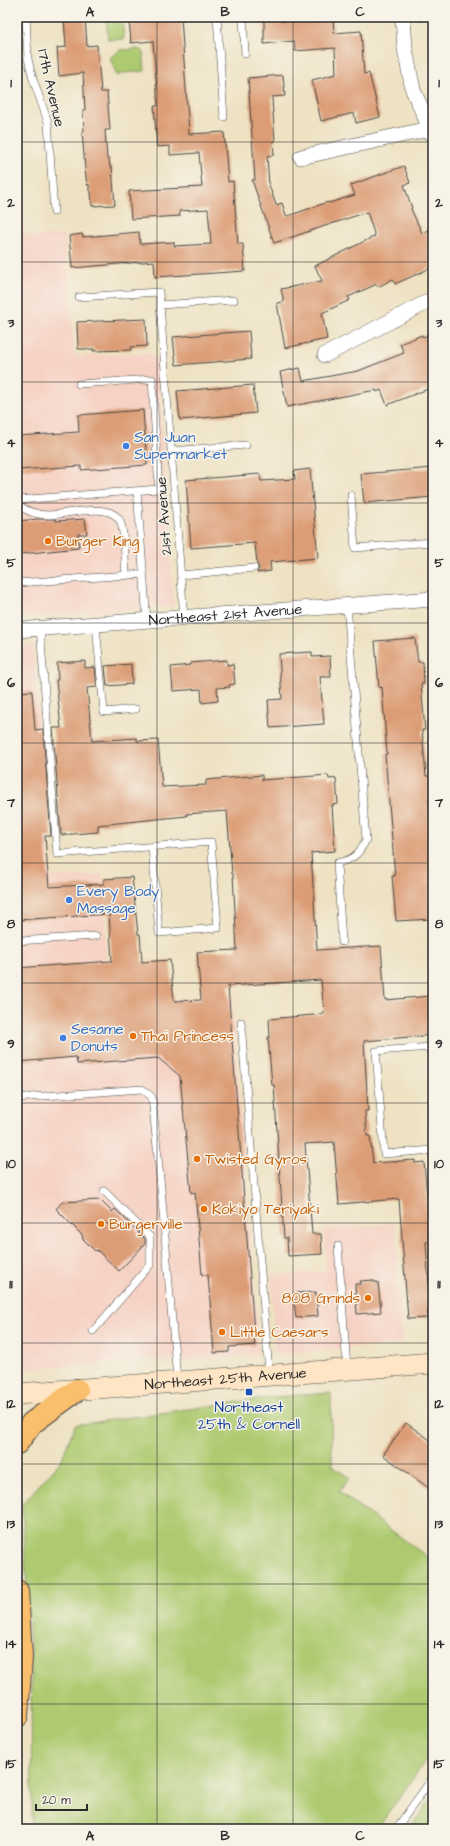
<svg xmlns="http://www.w3.org/2000/svg" width="450" height="1846" font-family="'Architects Daughter',sans-serif">
  <style>
    .built { fill: #f6d2c4 }
    .green { fill: #adca70; stroke: #6c7a4e }
    .building { fill: #dc9d76 }
    .lines { fill: none; stroke-linecap: round; stroke-linejoin: round }
    .lane-casing { stroke: #484642; stroke-width: 8 }
    .street-casing { stroke: #484642; stroke-width: 16 }
    .secondary-casing { stroke: #484642; stroke-width: 22 }
    .highway-casing { stroke: #484642; stroke-width: 24 }
    .path { stroke: #484642; stroke-width: 2.5; stroke-dasharray: 3 3; stroke-linecap: butt }
    .lane { stroke: #fff; stroke-width: 7 }
    .street { stroke: #fff; stroke-width: 15 }
    .secondary { stroke: #fde5c5; stroke-width: 21 }
    .highway { stroke: #f9bf6d; stroke-width: 22 }
    .grid { fill: none; stroke: #2b2b2b; stroke-width: 1; stroke-opacity: 0.55 }
    .shop-dot { fill: #3f7fe0; stroke: #f7f3e8; stroke-width: 1.5 }
    .food-dot { fill: #e8710a; stroke: #f7f3e8; stroke-width: 1.5 }
    .transit-dot { fill: #1a4fb4; stroke: #f7f3e8; stroke-width: 1.5 }
    .labels { text-anchor: middle; dominant-baseline: central; stroke-width: 3; stroke-linejoin: round; paint-order: stroke }
    .street-label { font-size: 15px; fill: #2b2b2b; stroke: #f7f3e8 }
    .shop-label { font-size: 15px; fill: #366cbe; stroke: #f7f3e8; text-anchor: start }
    .food-label { font-size: 15px; fill: #c56008; stroke: #f7f3e8; text-anchor: start }
    .transit-label { font-size: 15px; fill: #164399; stroke: #f7f3e8 }
    .neatline { fill: none; stroke: #2b2b2b; stroke-width: 1.5 }
    .grid-label { font-size: 13px; text-anchor: middle; font-weight: bold; fill: #2b2b2b }
  </style>
  <rect width="100%" height="100%" fill="#f7f3e8"/>
  <filter id="ink" filterUnits="userSpaceOnUse"><feTurbulence type="fractalNoise" baseFrequency=".025" numOctaves="2"/><feDisplacementMap in="SourceGraphic" scale="8" xChannelSelector="R" yChannelSelector="G"/><feConvolveMatrix kernelMatrix="1 2 1 2 8 2 1 2 1" color-interpolation-filters="sRGB"/></filter>
  <filter id="wash" filterUnits="userSpaceOnUse"><feTurbulence type="fractalNoise" baseFrequency=".012" numOctaves="4" result="noise"/><feDisplacementMap in="SourceGraphic" scale="16" xChannelSelector="R" yChannelSelector="G"/><feGaussianBlur stdDeviation="0.9" result="paint"/><feColorMatrix in="noise" values="0 0 0 0 0 0 0 0 0 0 0 0 0 0 0 0 0 1.4 0 .05"/><feComposite in="paint" operator="in"/></filter>
  <g filter="url(#wash)">
    <rect width="100%" height="100%" fill="#eee2c3"/>
    <!-- built -->
    <path class="built" d="M17 72 25 236 65 235 75 356 149 353 158 359 174 606 17 618Z
      M33 645 50 877 102 875 109 1004 232 995 259 1355 165 1361 144 1359 20 1370 17 1369V646Z
      M395 1223 402 1344 275 1354 271 1275 326 1271 324 1229Z"/>
    <!-- green -->
    <path class="green" d="M106 17H122L124 39 108 40Z
      M139 49 143 52 145 71 124 73 117 76 110 58 120 50Z
      M331 1393 332 1466 350 1478 339 1492 433 1561V1750L377 1829H32L31 1664 22 1504 61 1461 75 1425 274 1397Z
      M433 1796V1829H409Z"/>
    <g id="blocks">
      <!-- building -->
      <path class="building" d="M64 17H85L87 46 97 45 101 92H107L110 130H105L107 159H109L110 167H112L115 205 92 206 91 191H89V184L87 185 85 169 82 131H84L83 110H85L83 73 59 76 57 48 66 47Z
        M181 17 189 134 224 132 228 182 233 181 238 244H243L245 271 155 277 154 261 72 268 69 236 82 234 83 237 139 232 140 244 174 242V246L211 244 208 209 179 211 180 216 131 219 129 191 202 187 199 153 170 155V146L157 147 154 106H158L153 41 131 43 129 18Z
        M264 17H281V21L333 18 334 33 361 31 364 74 369 73 380 117 356 123 354 113 321 121 312 80 336 74 335 48 295 51 294 41 264 44Z
        M283 75 285 96 272 97V99L275 141H273L274 155 267 156 269 185 276 205 282 203 286 215 288 216 328 202 329 203 355 195 351 185 404 166 410 183 404 185 412 208 411 209 422 233 433 228V267L395 284 393 279 378 287 377 284 348 297 350 300 322 313 327 339 285 348 277 303 284 302 281 289 322 281 315 266 375 236 367 212 274 243 252 180H255L248 78Z
        M146 319 147 346 131 347V350L93 351 94 349H78L77 322Z
        M249 331 251 359 176 365 173 337Z
        M433 332V387L387 405 381 390 377 392 376 390 287 407 280 372 300 368 303 381 358 371 404 353 400 344 422 335 423 337Z
        M253 385 256 413 180 420 177 391Z
        M143 410 147 465 81 470V466L17 470V436L79 432 78 415Z
        M433 468V497L364 503 361 474Z
        M310 469 318 558 270 562 271 571 257 573 259 568 257 564 255 543 191 548 186 480 260 474 261 481 295 479 294 471Z
        M39 519H56V521L85 519 87 534H78L79 548 20 554 19 551H17V521Z
        M415 638 418 662H423L424 684H421L425 730H422L426 776H431L433 795V798L429 799 433 848V852H430L433 882V919L396 921 392 876H395L385 754H387L382 687 379 688 375 641Z
        M312 652V657L330 656 331 677H320L324 724 270 728 268 700 282 699 279 654Z
        M227 660V665L233 664 235 684 229 685 230 687 217 688 218 701 202 703 201 689 173 691 171 667 190 665V663Z
        M85 661V668L95 667 97 687 87 688 92 741 137 738V741L158 740 162 787 206 785V780L262 775V780L328 775 329 779 336 778 338 804 332 805 335 851 311 853 317 950 381 946 385 1000 431 996 433 1035 364 1041 368 1111H365L367 1136H370L373 1163 415 1160V1163L424 1162 429 1218 433 1217V1242H426L429 1286 433 1285V1309L428 1310V1318L408 1319 399 1199 339 1204 334 1142 305 1144 312 1234H321L322 1254 288 1256 287 1238H284L274 1085H272L268 1037H270L269 1019 324 1014 321 980 228 986 255 1345 229 1347V1352L214 1353 208 1275H202L195 1192 191 1193 180 1076 158 1058 77 1064 76 1057 17 1062V968L112 961 109 914 17 920V692L32 691 35 730 43 729 51 836H45L49 887 104 884V879L132 877 138 934H140L142 962 170 960 174 1001 201 1000 197 952 237 950 233 874H232L227 811 186 814 187 816 98 825V832L61 835 53 728H61L56 680H58L57 663Z
        M131 664 132 684 107 686 105 666Z
        M100 1200 112 1212 115 1209 145 1239V1244L119 1271 97 1250 95 1251 82 1238 83 1236 56 1209 62 1202Z
        M373 1280 374 1282H378L381 1312 357 1314 355 1284H361L360 1281Z
        M316 1292 318 1316 296 1318 293 1293Z
        M406 1423 433 1442V1491L383 1455Z"/>
    </g>
  </g>
  <g filter="url(#ink)">
    <use href="#blocks" fill-opacity="0" stroke="#484642" stroke-width="1"/>
    <g class="lines">
      <!-- lane casing -->
      <g class="lane-casing">
        <path id="lane" d="M26 17 28 59 33 79 48 122 54 212
          M217 17 224 117
          M243 17 245 54
          M79 297 159 292 184 618
          M160 305 234 300
          M172 451 246 445
          M137 491 147 621
          M351 495 355 548 433 542
          M17 500 159 489 152 379 79 384
          M17 504C26 511 36 515 48 515 66 515 110 501 120 521 125 531 125 562 126 576
          M181 575 254 568
          M17 583 143 574
          M96 625 104 712 136 709
          M40 628 57 854 211 842 218 928 159 933 152 847
          M17 941 96 936
          M342 942 337 863C354 859 358 855 366 840L347 605
          M241 1022 269 1373
          M433 1063 432 1047 376 1051 384 1154 433 1150
          M17 1098 142 1089 152 1097 161 1188 177 1380
          M338 1246 347 1368
          M93 1331 150 1265V1237L104 1191
          M396 1829 433 1777"/>
      </g>
      <!-- street casing -->
      <g class="street-casing">
        <g id="street">
          <path d="M403 17 405 49 413 90 433 135"/>
          <path d="M301 157 433 128"/>
          <path d="M325 355 433 299"/>
          <path id="s1" d="M17 630 433 599"/>
        </g>
      </g>
      <!-- secondary casing -->
      <g class="secondary-casing">
        <g id="secondary">
          <path id="s2" d="M17 1394 433 1363"/>
        </g>
      </g>
      <!-- highway casing -->
      <g class="highway-casing">
        <path id="highway" d="M17 1443 32 1423 77 1390
          M17 1591 21 1656 17 1716"/>
      </g>
      <!-- path -->
      <path class="path" d="M419 20 433 19"/>
      <!-- lane -->
      <use href="#lane" class="lane"/>
      <!-- street -->
      <use href="#street" class="street"/>
      <!-- secondary -->
      <use href="#secondary" class="secondary"/>
      <!-- highway -->
      <use href="#highway" class="highway"/>
    </g>
  </g>
  <!-- grid -->
  <path class="grid" d="M157 17V1829M293 17V1829M17 142H433M17 262H433M17 382H433M17 503H433M17 623H433M17 743H433M17 863H433M17 983H433M17 1103H433M17 1223H433M17 1343H433M17 1464H433M17 1584H433M17 1704H433"/>
  <!-- markers -->
  <g class="shop-dot">
    <circle cx="126" cy="446" r="4"/>
    <circle cx="69" cy="900" r="4"/>
    <circle cx="63" cy="1038" r="4"/>
  </g>
  <g class="food-dot">
    <circle cx="48" cy="541" r="4"/>
    <circle cx="133" cy="1036" r="4"/>
    <circle cx="197" cy="1159" r="4"/>
    <circle cx="204" cy="1209" r="4"/>
    <circle cx="101" cy="1224" r="4"/>
    <circle cx="368" cy="1298" r="4"/>
    <circle cx="222" cy="1332" r="4"/>
  </g>
  <rect class="transit-dot" x="245" y="1388" width="8" height="8" rx="2"/>
  <g class="labels">
    <!-- street labels -->
    <g class="street-label">
      <text transform="translate(51 88) rotate(77)">17th Avenue</text>
      <text transform="translate(164 516) rotate(-94)">21st Avenue</text>
      <text stroke="none"><textPath href="#s1" startOffset="209">Northeast 21st Avenue</textPath></text>
      <text stroke="none"><textPath href="#s2" startOffset="209">Northeast 25th Avenue</textPath></text>
    </g>
    <!-- shop labels -->
    <g class="shop-label">
      <text x="134" y="437">San Juan<tspan x="134" dy="17">Supermarket</tspan></text>
      <text x="77" y="891">Every Body<tspan x="77" dy="17">Massage</tspan></text>
      <text x="71" y="1029">Sesame<tspan x="71" dy="17">Donuts</tspan></text>
    </g>
    <!-- food labels -->
    <g class="food-label">
      <text x="56" y="541">Burger King</text>
      <text x="141" y="1036">Thai Princess</text>
      <text x="205" y="1159">Twisted Gyros</text>
      <text x="212" y="1209">Kokiyo Teriyaki</text>
      <text x="109" y="1224">Burgerville</text>
      <text x="360" y="1298" text-anchor="end">808 Grinds</text>
      <text x="230" y="1332">Little Caesars</text>
    </g>
    <!-- transit labels -->
    <g class="transit-label">
      <text x="249" y="1407">Northeast<tspan x="249" dy="17">25th &amp; Cornell</tspan></text>
    </g>
  </g>
  <!-- margin -->
  <rect width="450" height="1846" fill="none" stroke="#f7f3e8" stroke-width="44"/>
  <!-- scale -->
  <path d="M36 1804v6h51v-6" fill="none" stroke="#2b2b2b" stroke-width="2"/>
  <text x="42" y="1804" font-size="12" fill="#2b2b2b" stroke="#f7f3e8" stroke-width="3" paint-order="stroke">20 m</text>
  <rect x="22" y="22" width="406" height="1802" class="neatline"/>
  <g class="grid-label">
    <text x="90" y="16">A</text>
    <text x="225" y="16">B</text>
    <text x="360" y="16">C</text>
    <text x="11" y="87">1</text>
    <text x="439" y="87">1</text>
    <text x="11" y="207">2</text>
    <text x="439" y="207">2</text>
    <text x="11" y="327">3</text>
    <text x="439" y="327">3</text>
    <text x="11" y="447">4</text>
    <text x="439" y="447">4</text>
    <text x="11" y="567">5</text>
    <text x="439" y="567">5</text>
    <text x="11" y="687">6</text>
    <text x="439" y="687">6</text>
    <text x="11" y="807">7</text>
    <text x="439" y="807">7</text>
    <text x="11" y="928">8</text>
    <text x="439" y="928">8</text>
    <text x="11" y="1048">9</text>
    <text x="439" y="1048">9</text>
    <text x="11" y="1168">10</text>
    <text x="439" y="1168">10</text>
    <text x="11" y="1288">11</text>
    <text x="439" y="1288">11</text>
    <text x="11" y="1408">12</text>
    <text x="439" y="1408">12</text>
    <text x="11" y="1528">13</text>
    <text x="439" y="1528">13</text>
    <text x="11" y="1648">14</text>
    <text x="439" y="1648">14</text>
    <text x="11" y="1768">15</text>
    <text x="439" y="1768">15</text>
    <text x="90" y="1840">A</text>
    <text x="225" y="1840">B</text>
    <text x="360" y="1840">C</text>
  </g>
</svg>
